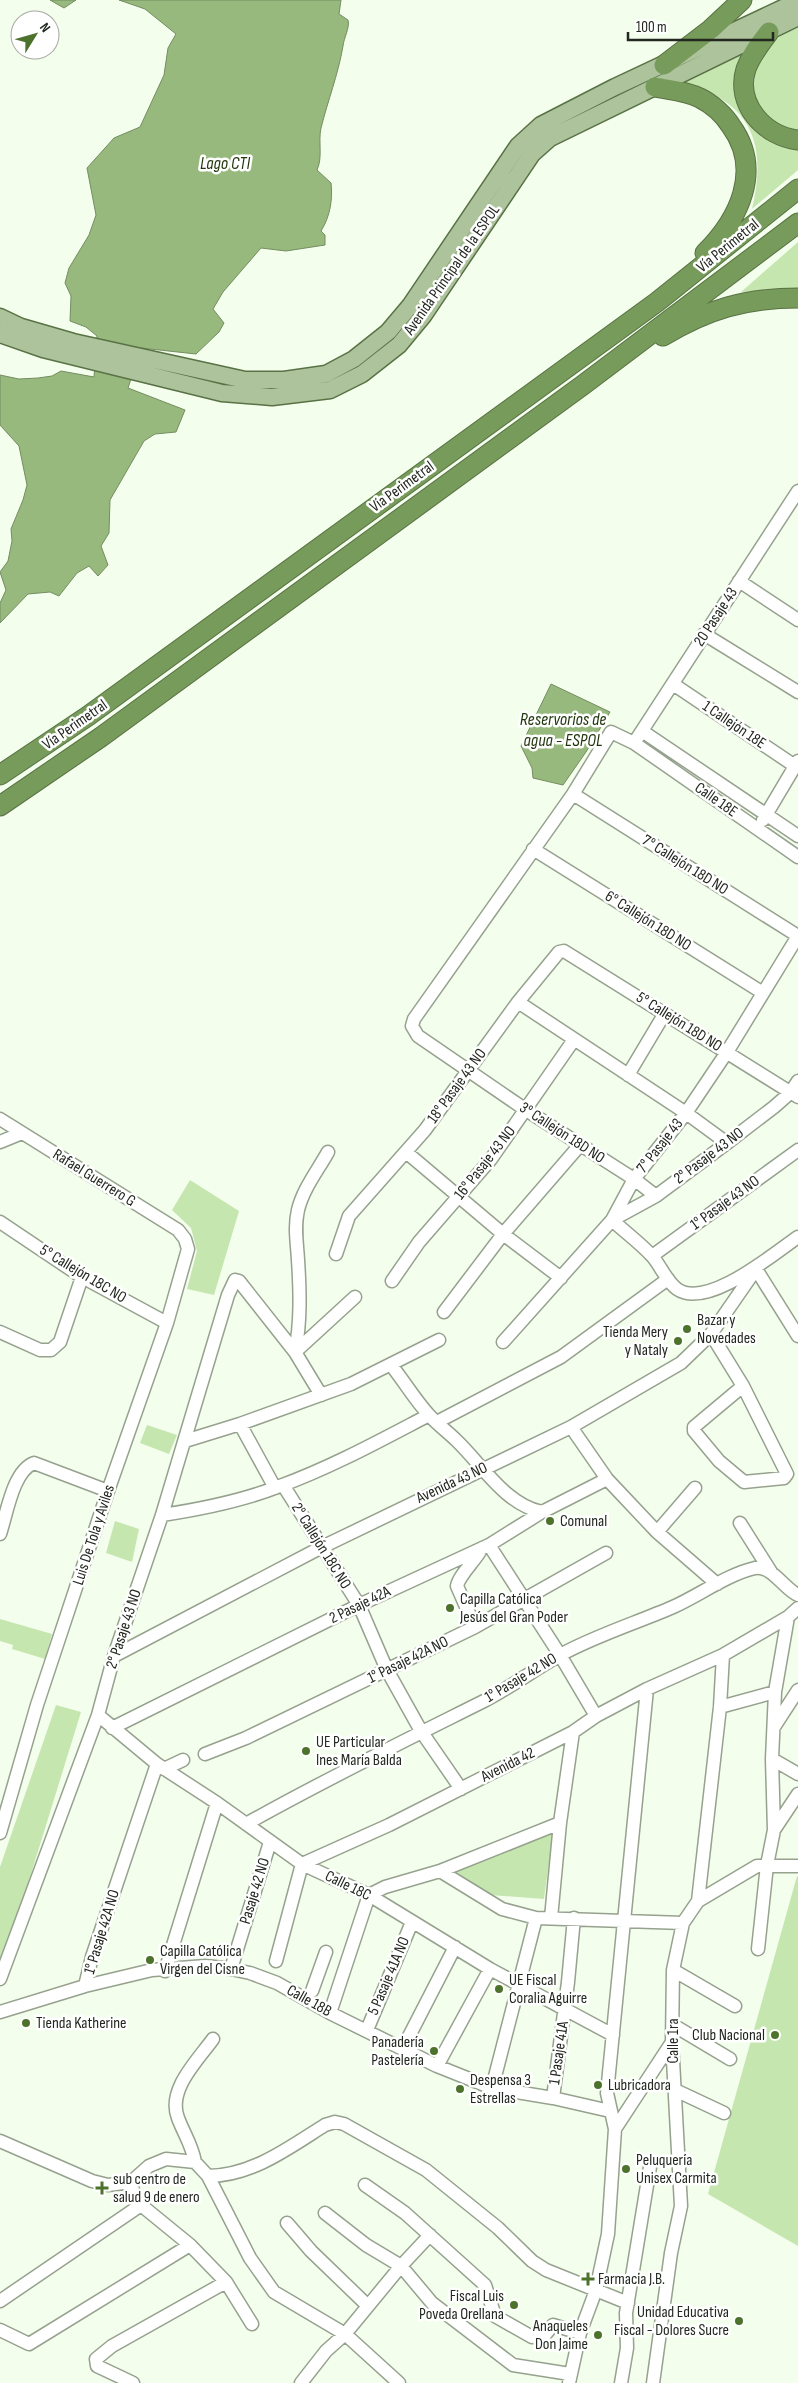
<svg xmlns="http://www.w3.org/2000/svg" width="798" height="2383" font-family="'Sofia Sans Condensed',sans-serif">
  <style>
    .green { fill: #c6e6b0 }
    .water { fill: #97b97d; stroke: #748d61 }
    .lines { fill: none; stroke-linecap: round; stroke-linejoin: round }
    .minor-casing { stroke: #96a18e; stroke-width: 15 }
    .major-casing { stroke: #597245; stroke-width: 19 }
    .highway-casing { stroke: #597245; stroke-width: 21 }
    .minor { stroke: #fff; stroke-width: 12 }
    .major { stroke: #adc39c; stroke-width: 16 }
    .highway { stroke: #779b5a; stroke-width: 19 }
    .poi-dot { fill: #4d722c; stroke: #fff; stroke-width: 2 }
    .labels { text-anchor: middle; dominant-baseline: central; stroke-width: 5; stroke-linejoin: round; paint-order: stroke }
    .street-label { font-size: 16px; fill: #22271f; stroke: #fff }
    .poi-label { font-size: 16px; fill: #22271f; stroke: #fff; text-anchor: start }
    .water-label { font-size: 18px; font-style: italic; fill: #1f350a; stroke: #fff }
  </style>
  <rect width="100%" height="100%" fill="#f4feed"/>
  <!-- green -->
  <path class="green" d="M798 27V133C788 129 770 124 763 117 750 102 753 70 762 54 769 40 785 34 798 27Z
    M749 45 747 109 798 144V170L752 209C768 141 750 101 681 82Z
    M798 242V290L741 292Z
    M190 1180 239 1211 214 1295 187 1289 197 1251 191 1228 172 1210Z
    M147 1425 177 1435 169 1454 140 1443Z
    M115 1521 139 1529 132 1562 106 1553Z
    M0 1619 52 1634 45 1659 12 1649 13 1645 0 1641Z
    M56 1705 81 1712 18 1916 0 1965V1867Z
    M550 1830 553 1833 544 1899 490 1895 455 1871Z
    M797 1876 798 1877V2246L708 2194Z"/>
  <!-- water -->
  <path class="water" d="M50 0H76L64 8Z
    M119 0H341L339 14 348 20C350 28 344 37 343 46 338 75 328 100 321 128 318 142 323 157 317 170L331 183C333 199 330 217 321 231L325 235V245L286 251 261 248 223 292 213 309 224 323 219 332 196 354 141 348 128 388 185 410 176 432 155 434 144 441 110 500 109 533 101 546 108 565 98 576 89 566 77 573 59 596 50 592 28 594 0 623V603L6 590 0 572 8 561 12 541 11 529 23 500 27 485 19 446 0 425V375L19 379 38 378 52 376 61 371 94 377 97 336 86 327 70 321 71 296 65 283 69 268 89 235 96 215 87 168 114 138 140 127 164 75 168 48 176 34 145 9Z
    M551 684 610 712 586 752 563 785 533 778 532 768 521 746Z"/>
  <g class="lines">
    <!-- minor casing -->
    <g class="minor-casing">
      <path id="minor" d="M739 581 798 620
        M704 634 798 692
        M673 684 795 766
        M642 731 798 836
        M634 743 798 491
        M573 794 798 936
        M763 820 798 761
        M533 849 763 993
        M518 1002 686 1113 727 1143
        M628 1075 665 1013
        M798 1081 790 1093 774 1107 727 1143 656 1196 612 1220C625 1232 640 1243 652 1256 661 1266 666 1281 677 1289 707 1310 773 1254 798 1237
        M0 1119 178 1230 185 1239 188 1249 167 1323 108 1491 37 1705 0 1833
        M0 1142 22 1133
        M328 1152C318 1170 303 1189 298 1210 294 1227 297 1242 298 1260 300 1291 301 1322 295 1352L355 1297
        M406 1152 503 1234 561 1278
        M656 1196 634 1179 526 1110 418 1036 412 1026 414 1019 573 794 611 732 634 743 798 857
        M0 1222 82 1277 167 1323
        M336 1254 349 1216 425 1130 518 1002 559 952 564 951 798 1097
        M652 1256 798 1150
        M392 1281 419 1242 491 1159 573 1041
        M444 1312 503 1234 580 1145
        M0 1332 40 1350H51L60 1342 82 1277
        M711 1334 743 1386 787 1474 784 1478 744 1482 719 1461 694 1431V1427L743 1386
        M503 1342 612 1220 634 1179 686 1113 727 1052 798 936
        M391 1365C404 1381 415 1400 429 1415 437 1424 448 1432 457 1441 482 1465 506 1505 542 1512
        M437 1422 561 1357 668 1279
        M240 1424 275 1488
        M571 1427 607 1479 657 1532 717 1584
        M185 1441 240 1424 351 1384 439 1340
        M283 1485 359 1605 387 1670 421 1731 461 1789
        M162 1515C202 1509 242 1501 280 1486 332 1467 381 1440 429 1415
        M740 1523 771 1572
        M657 1532 695 1488
        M0 1534C7 1513 13 1471 34 1463L108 1491
        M489 1545 560 1655 596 1716
        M475 1627 457 1586C459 1575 476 1560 482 1548
        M114 1656 322 1547 571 1427 681 1363 711 1334 756 1269 798 1336
        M720 1707 775 1692
        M98 1715 157 1764 217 1803 302 1864 369 1895 490 1969 613 2035
        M774 1727 798 1690
        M112 1728 359 1605 489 1545 542 1512 607 1479
        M205 1754 246 1738 475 1627 606 1553
        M772 1759 798 1774
        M164 1769 183 1760
        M246 1824C324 1780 404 1741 484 1701 511 1687 535 1669 562 1654 597 1635 636 1623 673 1607 698 1596 728 1574 755 1568 772 1565 784 1589 798 1595
        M774 1830 798 1794
        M440 1871 560 1823
        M369 1895 385 1887 440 1871 502 1909 536 1918 683 1923
        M698 1901 720 1707 723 1655
        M551 1918 560 1823 573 1732
        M758 1949 767 1865 774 1830 772 1759 775 1692 788 1617
        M276 1961 302 1864 389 1825 573 1732 596 1716 647 1689 723 1655 788 1617 798 1608
        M231 1969 270 1842
        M673 1970 735 2006
        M165 1971 217 1803
        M0 1979 98 1715 114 1656 162 1515 228 1295 235 1280 239 1281 295 1352 321 1395
        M85 1986 92 1957 157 1764
        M312 1991 326 1952
        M0 2012 85 1986 152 1970 206 1966 231 1969 250 1973 277 1983 330 2013 437 2066 492 2088 553 2098 610 2111
        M330 2013 369 1895
        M673 2025 730 2059
        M367 2030 412 1922
        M403 2048 455 1947
        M437 2066 490 1969
        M492 2088 536 1918
        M675 2090 724 2113
        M553 2098 568 1982 574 1918
        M615 2129 672 2042
        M0 2141 92 2181 108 2185 131 2182 149 2166 166 2159 195 2162 208 2176 250 2258 274 2292 345 2334 399 2383
        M195 2162C192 2145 184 2134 178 2118 167 2090 197 2061 213 2039
        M208 2176C252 2176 290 2147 325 2125L335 2122 344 2124 426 2170 498 2228 532 2261 546 2270 628 2303
        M131 2182 134 2194 141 2205 190 2245 226 2282 252 2324
        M365 2185 405 2213 485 2285 495 2316 532 2337 544 2336 553 2325 580 2333
        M325 2213 366 2245 401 2266 432 2303 513 2365 570 2374
        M287 2223 311 2251 368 2306
        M0 2301 141 2205
        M0 2330 29 2344 190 2245
        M133 2383 97 2366 96 2359 112 2346 226 2282
        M301 2383 326 2351 345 2334 401 2266 430 2235
        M569 2383 580 2333 596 2290 608 2234 615 2129 607 2093 647 1689
        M621 2383 627 2348 626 2313 650 2167
        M653 2383 671 2253 681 2206 672 2042 673 1970 683 1923 698 1901 757 1866H798"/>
    </g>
    <!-- major casing -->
    <g class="major-casing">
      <path id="major" d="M0 317 21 327 73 342 245 380H284L326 374 354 359 388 332 410 306 518 146 541 125 615 87 798 1
        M0 334 43 349 222 393 272 397 330 390 362 374 399 345 423 316 532 154 550 138 798 17"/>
    </g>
    <!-- highway casing -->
    <g class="highway-casing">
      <path id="highway" d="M769 32C760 44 751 55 746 69 735 104 764 136 798 140
        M664 65 711 29 742 0
        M655 87C670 90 687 91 700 98 712 104 724 115 731 126 763 170 739 219 705 253
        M663 336C708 309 746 298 798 298
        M0 775 88 716 657 302 798 189
        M0 806 101 737 583 385 798 223"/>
    </g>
    <!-- minor -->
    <use href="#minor" class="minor"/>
    <!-- major -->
    <use href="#major" class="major"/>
    <!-- highway -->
    <use href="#highway" class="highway"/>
  </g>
  <!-- markers -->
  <g class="poi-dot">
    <circle cx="687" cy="1329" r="5"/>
    <circle cx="678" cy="1341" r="5"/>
    <circle cx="550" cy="1521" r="5"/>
    <circle cx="450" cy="1608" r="5"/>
    <circle cx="306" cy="1751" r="5"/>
    <circle cx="150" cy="1960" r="5"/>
    <circle cx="499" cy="1989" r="5"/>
    <circle cx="26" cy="2023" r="5"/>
    <circle cx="775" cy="2035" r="5"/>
    <circle cx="434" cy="2051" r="5"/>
    <circle cx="598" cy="2085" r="5"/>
    <circle cx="460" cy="2089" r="5"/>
    <circle cx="626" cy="2169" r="5"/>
    <path d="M99.5 2180.5h5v5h5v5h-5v5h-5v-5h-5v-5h5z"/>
    <path d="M585.5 2271.5h5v5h5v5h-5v5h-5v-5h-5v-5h5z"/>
    <circle cx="514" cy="2305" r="5"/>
    <circle cx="739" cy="2321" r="5"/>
    <circle cx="598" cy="2335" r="5"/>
  </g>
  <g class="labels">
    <!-- street labels -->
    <g class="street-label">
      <text transform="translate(728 246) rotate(-39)">Vía Perimetral</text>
      <text transform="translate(452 270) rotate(-55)">Avenida Principal de la ESPOL</text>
      <text transform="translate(402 487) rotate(-36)">Vía Perimetral</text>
      <text transform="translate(716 617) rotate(-57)">20 Pasaje 43</text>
      <text transform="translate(75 725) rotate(-35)">Vía Perimetral</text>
      <text transform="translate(734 725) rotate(34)">1 Callejón 18E</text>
      <text transform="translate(716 800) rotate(35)">Calle 18E</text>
      <text transform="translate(685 865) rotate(32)">7° Callejón 18D NO</text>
      <text transform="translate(648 921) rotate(32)">6° Callejón 18D NO</text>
      <text transform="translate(679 1022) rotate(32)">5° Callejón 18D NO</text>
      <text transform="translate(457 1086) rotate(-54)">18° Pasaje 43 NO</text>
      <text transform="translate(562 1133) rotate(33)">3° Callejón 18D NO</text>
      <text transform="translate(660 1146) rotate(-52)">7° Pasaje 43</text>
      <text transform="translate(709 1156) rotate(-37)">2° Pasaje 43 NO</text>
      <text transform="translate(485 1163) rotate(-52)">16° Pasaje 43 NO</text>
      <text transform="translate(94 1178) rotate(32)">Rafael Guerrero G</text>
      <text transform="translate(725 1203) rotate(-36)">1° Pasaje 43 NO</text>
      <text transform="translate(83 1274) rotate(31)">5° Callejón 18C NO</text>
      <text transform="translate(452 1483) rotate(-25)">Avenida 43 NO</text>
      <text transform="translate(94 1535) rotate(-72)">Luis De Tola y Aviles</text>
      <text transform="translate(321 1546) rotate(58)">2° Callejón 18C NO</text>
      <text transform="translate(360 1605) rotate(-26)">2 Pasaje 42A</text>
      <text transform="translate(124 1629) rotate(-72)">2° Pasaje 43 NO</text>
      <text transform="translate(408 1660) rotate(-26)">1° Pasaje 42A NO</text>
      <text transform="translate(521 1678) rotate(-31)">1° Pasaje 42 NO</text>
      <text transform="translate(508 1765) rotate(-27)">Avenida 42</text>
      <text transform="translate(348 1886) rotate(26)">Calle 18C</text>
      <text transform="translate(255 1891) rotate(-73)">Pasaje 42 NO</text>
      <text transform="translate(102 1932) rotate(-73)">1° Pasaje 42A NO</text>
      <text transform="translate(389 1976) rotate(-67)">5 Pasaje 41A NO</text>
      <text transform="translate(309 2001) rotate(29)">Calle 18B</text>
      <text transform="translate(673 2041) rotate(-90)">Calle 1ra</text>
      <text transform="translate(559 2053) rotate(-82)">1 Pasaje 41A</text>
    </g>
    <!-- poi labels -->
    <g class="poi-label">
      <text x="697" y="1320">Bazar y<tspan x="697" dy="18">Novedades</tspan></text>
      <text x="668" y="1332" text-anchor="end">Tienda Mery<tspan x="668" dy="18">y Nataly</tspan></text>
      <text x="560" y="1521">Comunal</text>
      <text x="460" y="1599">Capilla Católica<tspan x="460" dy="18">Jesús del Gran Poder</tspan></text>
      <text x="316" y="1742">UE Particular<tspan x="316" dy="18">Ines María Balda</tspan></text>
      <text x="160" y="1951">Capilla Católica<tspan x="160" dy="18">Virgen del Cisne</tspan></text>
      <text x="509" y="1980">UE Fiscal<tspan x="509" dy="18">Coralia Aguirre</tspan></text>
      <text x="36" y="2023">Tienda Katherine</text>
      <text x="765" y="2035" text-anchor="end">Club Nacional</text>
      <text x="424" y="2042" text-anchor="end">Panadería<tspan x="424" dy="18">Pastelería</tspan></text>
      <text x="470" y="2080">Despensa 3<tspan x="470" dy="18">Estrellas</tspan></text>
      <text x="608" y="2085">Lubricadora</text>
      <text x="636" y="2160">Peluquería<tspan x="636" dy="18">Unisex Carmita</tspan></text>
      <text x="113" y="2179">sub centro de<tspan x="113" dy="18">salud 9 de enero</tspan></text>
      <text x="598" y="2279">Farmacia J.B.</text>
      <text x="504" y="2296" text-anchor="end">Fiscal Luis<tspan x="504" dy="18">Poveda Orellana</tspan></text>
      <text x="729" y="2312" text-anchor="end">Unidad Educativa<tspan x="729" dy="18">Fiscal - Dolores Sucre</tspan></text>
      <text x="588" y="2326" text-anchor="end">Anaqueles<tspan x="588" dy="18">Don Jaime</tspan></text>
    </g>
    <!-- water labels -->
    <g class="water-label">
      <text x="225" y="163">Lago CTI</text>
      <text x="563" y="719">Reservorios de<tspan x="563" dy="21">agua - ESPOL</tspan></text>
    </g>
  </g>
  <!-- north arrow -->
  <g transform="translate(35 35) rotate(53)"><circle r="24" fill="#ffffff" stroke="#a7a9a5"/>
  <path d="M0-4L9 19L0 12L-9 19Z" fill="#4d722c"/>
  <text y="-8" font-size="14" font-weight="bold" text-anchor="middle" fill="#22271f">N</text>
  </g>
  <!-- scale -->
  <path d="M628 32v8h145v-8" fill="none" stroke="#22271f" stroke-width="2.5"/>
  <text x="636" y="32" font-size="15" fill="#22271f" stroke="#ffffff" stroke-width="4" paint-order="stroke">100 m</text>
</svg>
